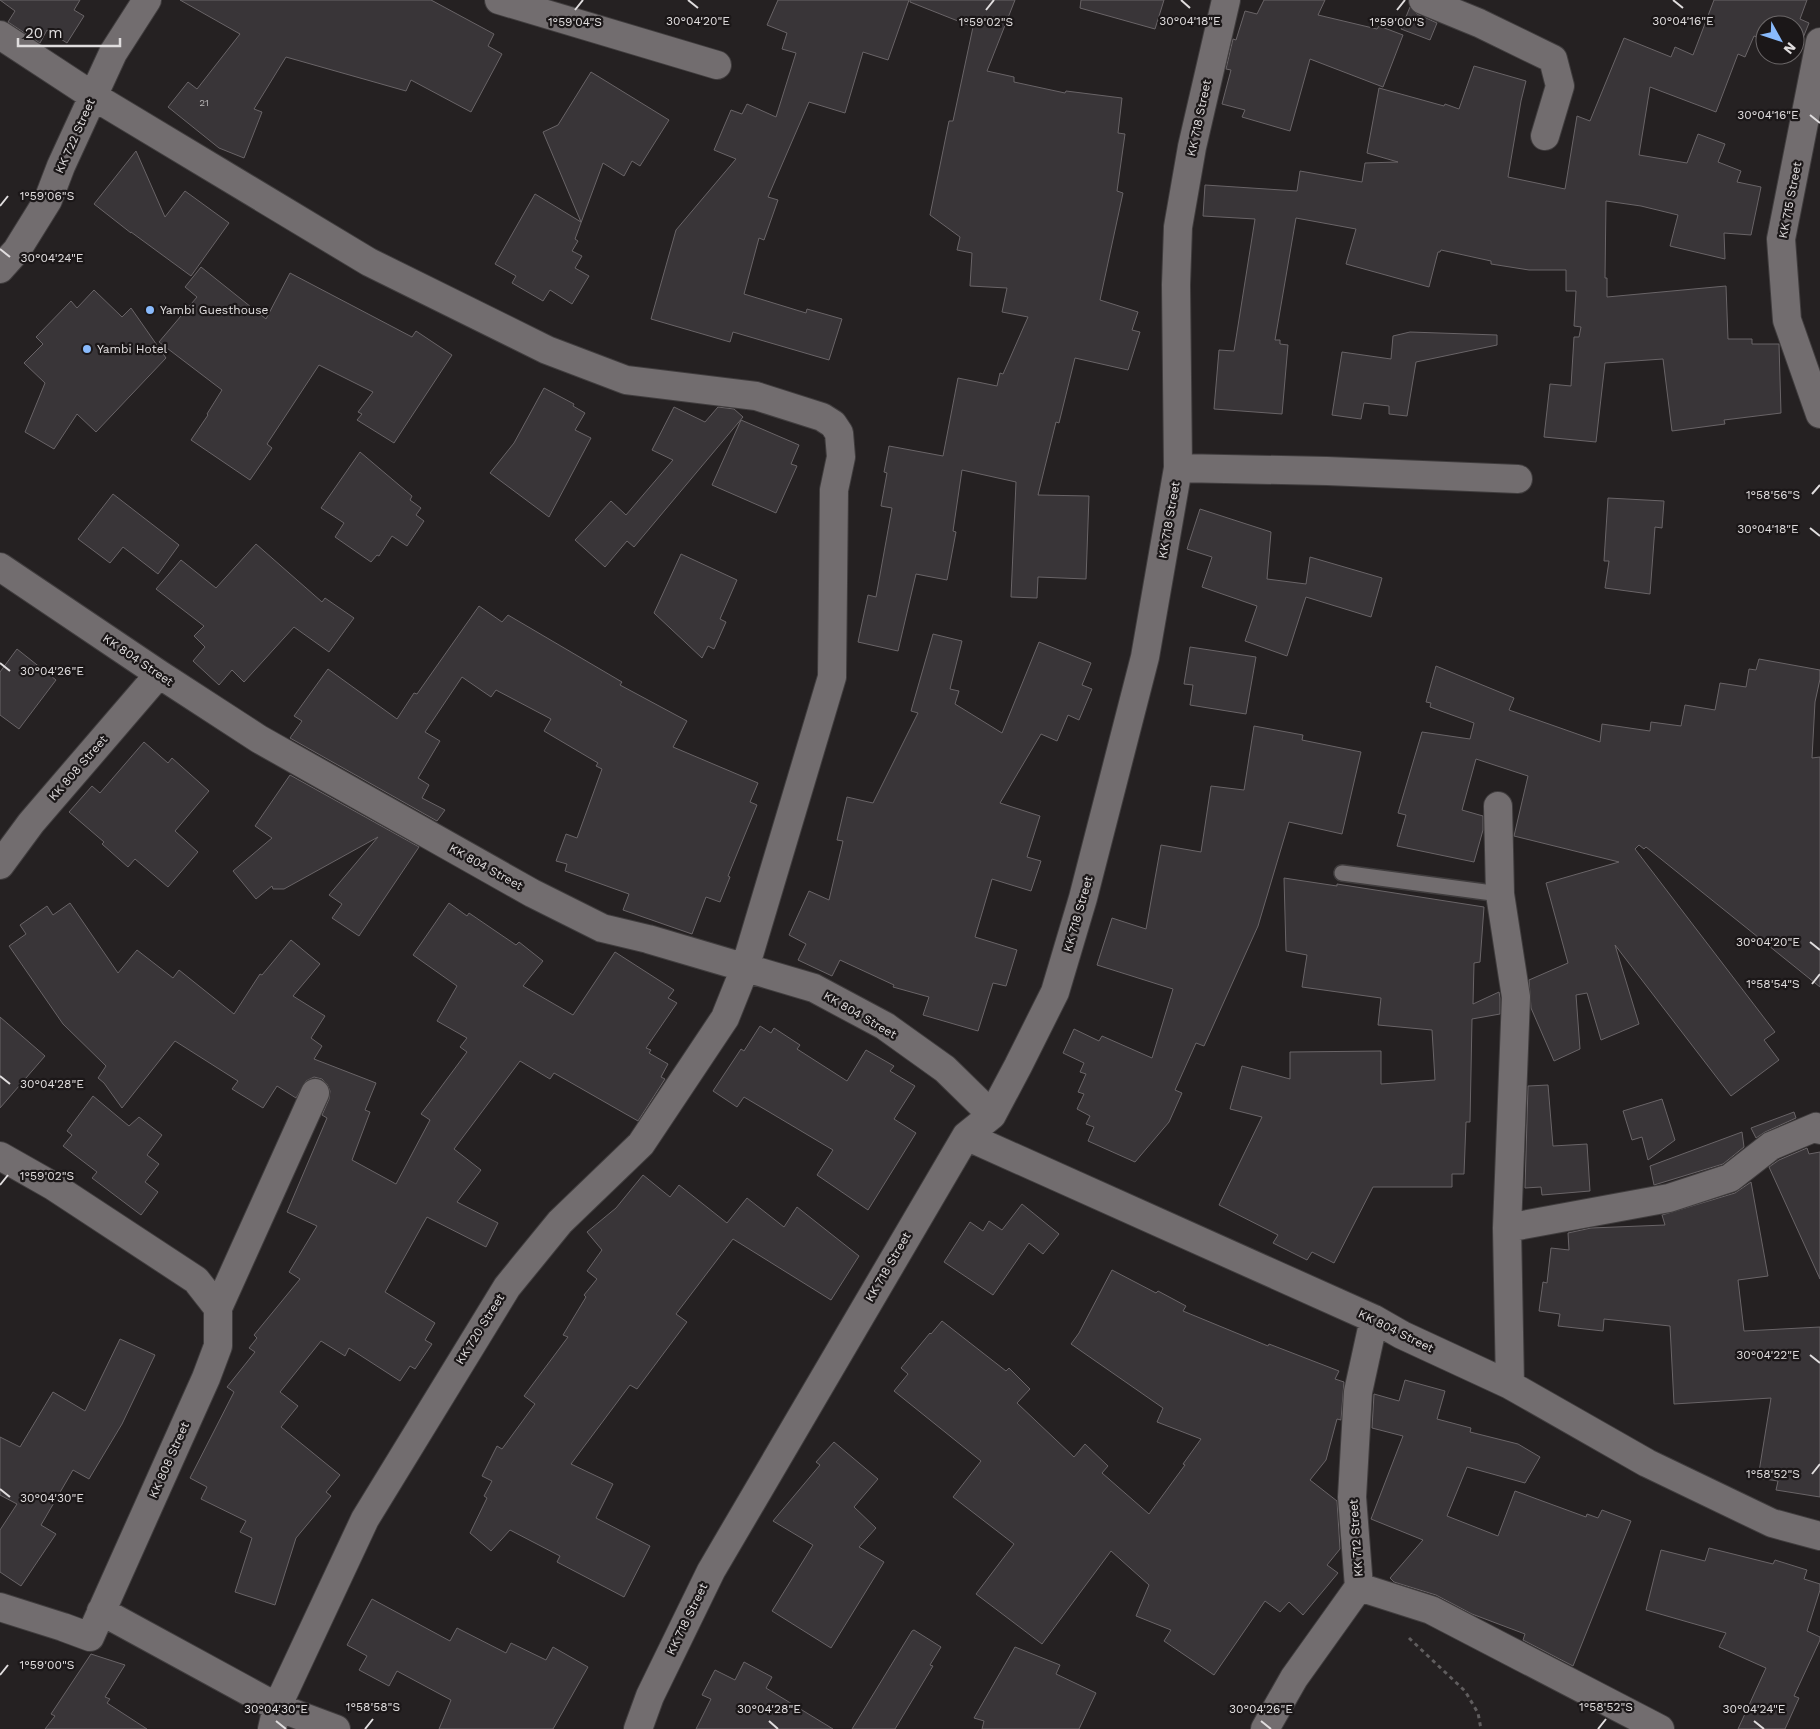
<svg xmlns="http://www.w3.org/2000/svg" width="1820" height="1729" font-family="'Work Sans',sans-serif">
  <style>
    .building { fill: #393538; stroke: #696467 }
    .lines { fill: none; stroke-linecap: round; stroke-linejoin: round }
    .service-casing { stroke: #403d3e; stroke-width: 18 }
    .minor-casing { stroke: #403d3e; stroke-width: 30 }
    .path { stroke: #605d5e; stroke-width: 3; stroke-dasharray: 4 4; stroke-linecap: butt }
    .service { stroke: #726d6f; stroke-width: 15 }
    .minor { stroke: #726d6f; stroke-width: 28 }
    .ticks { fill: none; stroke: #e0ddde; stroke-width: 2 }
    .poi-dot { fill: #89bafc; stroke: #1b1718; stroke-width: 2 }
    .labels { text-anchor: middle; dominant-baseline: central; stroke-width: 4.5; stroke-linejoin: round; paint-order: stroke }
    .number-label { font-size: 10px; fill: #b6b3b4 }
    .street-label { font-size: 12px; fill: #e0ddde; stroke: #1b1718 }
    .poi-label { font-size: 12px; fill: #e0ddde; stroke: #1b1718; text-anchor: start }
    .ticks-label { font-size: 12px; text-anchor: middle; fill: #e0ddde; stroke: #1b1718; stroke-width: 4.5; stroke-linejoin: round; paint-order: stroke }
  </style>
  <rect width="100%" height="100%" fill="#252122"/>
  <!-- building -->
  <path class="building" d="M0 0H80L74 10 84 16 67 43 47 30 40 43 8 22 15 11Z
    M180 0H431L494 34 488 46 502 54 471 112 411 80 406 91 286 57 254 109 262 112 244 158 219 148 168 107 188 82 197 89 240 34Z
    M778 0H909L888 60 863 52 845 113 809 102 768 197 778 200 764 240 759 238 744 294 806 313 807 309 842 319 829 360 733 332 730 342 651 319 676 230 736 159 714 150 731 110 742 114 747 104 776 117 796 53 782 49 787 33 767 25Z
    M910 0H1015L987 71 1014 77V82L1065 93 1066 91 1122 98 1118 133 1125 134 1117 191 1123 193 1100 300 1138 312 1132 330 1140 332 1128 370 1075 358 1059 423 1056 422 1038 495 1089 496 1086 579 1038 577 1037 598 1011 597 1016 482 962 470 953 531 956 532 947 580 916 574 898 651 858 642 868 595 876 597 892 508 881 506 887 473 884 472 889 446 943 456 958 378 997 386 1000 373 1003 374 1028 317 1002 312 1007 288 970 286 972 253 957 250 960 237 930 215 949 121H953L973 27 910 2Z
    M1081 0H1164L1155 29 1080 8Z
    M1264 0H1325L1318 15 1377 29 1379 26 1403 35 1383 87 1310 59 1290 131 1242 117 1245 110 1222 104 1231 70 1226 69 1233 39 1236 40 1245 11 1257 14Z
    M1714 0H1807L1800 19 1809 23 1799 48 1795 46V25H1765V40L1754 36 1745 57 1738 54 1716 112 1650 87 1639 155 1687 163 1698 134 1725 144 1718 162 1741 171 1737 182 1761 187 1751 235 1724 233 1725 259 1670 246 1678 215 1641 206 1606 201 1605 278H1607V297L1726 286 1728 339H1752V344H1779L1781 413 1724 420 1725 424 1672 431 1663 359 1605 363 1596 442 1544 437 1550 384 1571 386 1574 337H1579L1581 327 1574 326 1576 291H1566V270H1529L1491 264V261L1441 250 1440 252H1438L1429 287 1346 264 1356 229 1296 218 1275 340H1280V344L1288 345 1282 414 1214 409 1219 350 1234 351 1255 219 1203 216 1205 185 1297 191 1300 171 1362 182 1365 163 1398 162 1367 153 1379 88 1444 106 1445 104 1459 109 1474 66 1526 81 1521 101 1508 177 1565 189 1577 116 1590 121 1624 38 1671 57 1675 47 1693 55Z
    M1410 7 1417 14 1437 23 1430 40 1401 29Z
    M591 72 669 120 640 166 632 161 624 176 603 163 575 239 578 241 572 251 582 256 575 268 589 276 572 304 550 290 543 301 512 283 516 276 495 264 535 194 581 222 543 132 558 125Z
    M136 151 165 217 185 191 229 223 191 276 131 232V233L94 204Z
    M201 267 266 319 290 273 412 337 416 331 452 355 394 443 357 420 362 414 358 412 373 392 319 365 267 444 272 448 250 480 191 440 208 415 207 414 222 390 159 342 197 297 185 287Z
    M94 290 122 317 131 308 166 358 96 432 77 414 54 449 25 432 45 383 24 363 43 344 36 337 71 301 77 308Z
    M1410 332 1497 335V345L1416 362 1407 416 1389 414V406L1364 403 1361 419 1332 415 1342 352 1391 359 1393 336Z
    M544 388 574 404 573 406 585 413 575 430 591 438 549 517 490 473 514 443Z
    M674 407 705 422 718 407 734 409 743 417 634 547 627 541 605 567 575 540 611 501 626 515 673 460 652 450Z
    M741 420 799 445 791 464 797 466 776 513 712 485Z
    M360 452 412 496 410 500 421 508 416 515 424 521 407 546 392 536 379 556 377 555 371 562 335 537 344 523 321 508Z
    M113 494 179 545 158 574 123 547 110 563 78 539Z
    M1608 498 1664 501 1662 528 1655 527 1650 594 1605 588 1609 561H1604Z
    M1200 509 1271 532 1267 579 1306 584 1310 557 1382 578 1371 617 1306 597 1287 656 1245 641 1257 606 1202 587 1212 557 1187 549Z
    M256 544 322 602 325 598 354 618 329 652 294 627 244 682 232 670 219 685 193 661 205 647 194 636 204 626 156 589 181 560 216 588Z
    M681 554 737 580 720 619 726 622 714 649 708 646 702 658 654 613Z
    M479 606 502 622 508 615 622 682 620 685 687 721 673 747 758 783 750 802 757 805 728 876 730 877 720 902 706 897 692 934 623 910 629 894 565 871 567 864 556 861 566 834 577 838 602 769 596 766 598 763 544 731 551 719 496 690 491 697 462 677 425 732 440 741 418 778 429 785 422 798 445 810 437 821 290 738 302 721 294 716 328 669 397 719 414 693 417 694Z
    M933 634 962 641 950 689 959 691 955 704 1002 733 1039 642 1091 663 1082 685 1092 689 1079 720 1068 715 1057 741 1041 734 1000 803 1040 816 1027 857 1041 861 1031 891 992 879 975 937 1017 950 1006 986 993 983 978 1031 923 1015 929 997 893 987 894 985 840 960 832 976 798 960 806 944 789 935 809 891 829 900 843 841 837 840 847 797 873 803 918 713 911 711Z
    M1190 647 1256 657 1246 714 1190 705 1193 685 1184 684Z
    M17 649 56 680 19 729 0 715V672Z
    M1759 659 1820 670V679L1815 702 1812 758 1820 757V987L1646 847 1644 849 1639 845 1635 849 1775 1032 1764 1040 1779 1060 1731 1096 1615 945 1639 1024 1601 1040 1587 993 1576 995 1580 1049 1554 1061 1531 1008 1529 980 1568 963 1546 883 1619 862 1514 836 1528 776 1476 759 1462 810 1483 816V830L1474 862 1397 846 1406 815 1398 813 1422 732 1470 739 1474 723 1430 707 1431 703 1426 702 1436 666 1514 698 1509 710 1600 742 1602 724 1650 731 1651 722 1681 726 1685 705 1715 710 1720 683 1746 687 1749 669 1756 670Z
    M1254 726 1303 735 1302 740 1361 752 1342 834 1289 822 1258 926 1204 1046 1196 1043 1175 1090 1182 1093 1169 1122 1135 1162 1088 1141 1094 1127 1086 1124 1090 1116 1077 1109 1084 1094 1078 1092 1086 1074 1080 1072 1084 1063 1063 1053 1074 1029 1099 1041 1102 1036 1152 1058 1173 989 1097 965 1112 918 1146 929 1161 845 1201 852 1211 786 1244 790Z
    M144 742 168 763 172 758 209 791 175 831 198 852 168 887 135 859 128 867 102 844 104 842 69 812 92 786 100 793Z
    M290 775 419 847 359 936 332 918 342 904 329 895 378 837 284 889H273L272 886 256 899 233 871 272 838 255 826Z
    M1284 878 1337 886V884L1484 907 1480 962 1474 963 1473 1004 1499 992 1500 998V1014L1472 1019 1470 1122H1466L1464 1174H1452V1187H1373L1334 1263 1312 1252 1307 1260 1273 1243 1278 1235 1219 1205 1262 1117 1230 1109 1242 1066 1290 1079V1052L1381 1051V1084L1435 1080 1432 1030 1378 1025 1381 998 1302 987 1307 955 1286 951Z
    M70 903 118 973 137 950 173 978 179 970 234 1014 260 974 262 975 291 940 320 964 293 996 325 1016 311 1038 322 1046 314 1059 376 1083 365 1110 370 1112 352 1160 396 1184 430 1120 421 1114 467 1052 460 1047 467 1038 437 1021 457 986 413 955 449 903 467 916 469 913 516 945 519 942 543 961 523 986 573 1015 615 952 674 990 668 998 677 1003 646 1048 651 1050 649 1053 668 1064 661 1077 665 1079 638 1121 554 1073 550 1079 520 1061 454 1149 481 1170 457 1202 498 1223 486 1247 427 1217 385 1292 435 1323 425 1340 432 1344 415 1369 410 1366 400 1381 349 1348 345 1356 321 1341 280 1392 298 1406 281 1427 340 1475 326 1492 331 1496 296 1538 275 1605 235 1592 252 1538 240 1532 246 1521 201 1499 207 1487 190 1478 234 1392 227 1387 255 1352 249 1348 257 1338 254 1335 300 1279 289 1272 317 1226 287 1212 327 1118 322 1115 329 1099 330 1091 327 1084 322 1079 314 1077 306 1081 296 1098 277 1086 263 1108 232 1089 238 1081 175 1041 122 1108 104 1083 98 1078 106 1066 63 1024 9 946 26 934 20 925 47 906 53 915Z
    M0 1017 45 1056 0 1108Z
    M760 1026 771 1033 774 1028 800 1045 797 1049 847 1081 866 1050 894 1066 890 1071 915 1086 894 1119 916 1133 868 1210 817 1175 833 1150 744 1097 737 1107 713 1091 741 1049 744 1051Z
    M1548 1085 1553 1146 1587 1144 1590 1191 1542 1195 1541 1187 1525 1188 1528 1086Z
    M93 1096 129 1126 139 1117 162 1135 147 1155 159 1164 145 1182 158 1192 141 1215 92 1178 97 1172 63 1146 72 1135 67 1131Z
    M1662 1099 1675 1140 1648 1160 1642 1137 1632 1140 1623 1111Z
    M1794 1112 1796 1118 1765 1132 1756 1138 1751 1128Z
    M1742 1132 1744 1147 1723 1164 1654 1185 1650 1166Z
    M1807 1148 1809 1154 1820 1152V1279L1769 1167 1779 1160Z
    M643 1175 670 1197 679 1185 727 1223 747 1198 784 1227 797 1207 859 1256 831 1300 733 1239 676 1314 687 1322 637 1389 630 1385 571 1464 613 1484 596 1518 650 1546 624 1597 557 1562 560 1556 510 1530 491 1551 470 1533 487 1498 484 1496 492 1481 482 1476 497 1446 502 1449 535 1404 524 1396 568 1337 563 1335 586 1297 584 1295 597 1279 587 1271 602 1250 587 1232 616 1208Z
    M1751 1182 1768 1276 1738 1280 1744 1331 1820 1327V1497L1776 1490 1778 1481 1758 1478 1771 1398 1674 1404 1670 1326 1604 1319 1603 1331 1558 1326 1560 1314 1539 1311 1543 1282 1547 1283 1551 1248 1569 1250 1568 1233 1591 1228 1665 1225 1662 1215 1735 1193Z
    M1022 1204 1059 1234 1043 1254 1029 1243 993 1295 944 1262 970 1222 983 1231 989 1221 1002 1230Z
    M1112 1270 1156 1293 1158 1291 1186 1306 1183 1311 1268 1346 1269 1344 1339 1371 1335 1379 1344 1382 1341 1420 1337 1419 1326 1460 1310 1480 1337 1501 1340 1549 1327 1565 1338 1573 1303 1615 1289 1602 1280 1612 1265 1601 1214 1675 1164 1641 1171 1630 1136 1616 1149 1585 1111 1551 1042 1644 976 1594 1014 1544 953 1497 981 1461 894 1391 908 1374 901 1368 930 1333 931 1334 942 1321 1006 1371 1009 1368 1030 1389 1017 1403 1074 1457 1085 1444 1108 1466 1102 1473 1149 1514 1185 1465 1183 1464 1201 1439 1157 1422 1163 1408 1071 1344 1079 1333Z
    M120 1339 155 1355 122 1424 89 1479 73 1470 41 1525 56 1534 21 1586 0 1572V1530L17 1504 0 1495V1437L20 1447 53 1392 85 1411Z
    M1405 1380 1445 1391 1437 1419 1471 1428 1470 1432 1518 1444 1540 1457 1525 1483 1467 1467 1447 1516 1498 1536 1515 1491 1586 1517 1587 1514 1598 1518 1602 1510 1631 1521 1573 1666 1523 1640 1525 1634 1472 1614 1436 1595 1394 1582 1390 1578 1423 1540 1371 1519 1403 1436 1372 1428 1374 1394 1399 1401Z
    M834 1442 878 1479 854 1507 876 1528 859 1547 884 1562 831 1648 772 1611 813 1545 773 1521 820 1465 816 1462Z
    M1709 1548 1773 1564 1775 1560 1807 1570 1804 1579 1820 1584V1590L1807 1631 1820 1637V1640L1794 1696 1799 1698 1785 1729H1738L1766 1668 1719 1647 1726 1633 1646 1610 1661 1550 1705 1561Z
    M372 1599 450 1641 457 1628 506 1653 511 1643 546 1660 553 1647 588 1667 553 1729H439L451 1700 397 1671 389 1686 359 1670 367 1656 347 1645Z
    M914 1630 941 1647 930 1665 933 1666 895 1729H852L912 1631Z
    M1015 1647 1060 1665 1056 1674 1096 1693 1079 1729H982L984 1721 974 1718Z
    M91 1654 125 1665 105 1697 110 1699 107 1703 147 1729H45L55 1716 51 1714Z
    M744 1662 772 1677 766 1688 833 1729H696L711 1699 702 1695 715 1670 735 1680Z"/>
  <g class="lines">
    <!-- service casing -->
    <g class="service-casing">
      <path id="service" d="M1342 873 1500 894"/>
    </g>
    <!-- minor casing -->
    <g class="minor-casing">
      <path id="minor" d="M499 0 717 65
        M1423 0 1479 23 1553 59 1560 86 1545 136
        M0 35 93 96 369 262 547 350 626 380 756 396 822 417 833 424 839 433 841 457 834 490 832 677 745 968 725 1018 641 1144 560 1222 507 1287 365 1519 277 1707 272 1729
        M1820 42 1781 239 1787 320 1820 414
        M0 269 17 250 48 200 61 166 113 53 147 0
        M1178 468 1327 471 1518 479
        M0 567 159 674 259 739 532 893 602 928 648 939 814 988 885 1026 945 1069 992 1115
        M1498 806 1500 894 1516 997 1507 1228 1510 1385
        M0 865 31 823 159 674
        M966 1136 1374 1319 1402 1335 1510 1385 1647 1463 1772 1523 1820 1536
        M0 1156 53 1186 196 1280 218 1308V1346L206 1378 90 1637 63 1627 0 1607
        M1507 1228 1669 1198 1730 1178 1771 1146 1816 1127 1820 1130
        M218 1308 315 1093
        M1359 1587 1431 1610 1660 1729
        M101 1611 277 1707 336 1729
        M638 1729 650 1696 711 1571 966 1136 992 1115 1018 1066 1055 992 1083 898 1145 657 1178 468 1176 285 1178 227 1192 147 1226 0
        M1265 1729 1294 1678 1359 1587 1352 1497 1358 1392 1374 1319"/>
    </g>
    <!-- path -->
    <path class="path" d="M1409 1638 1465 1691 1478 1713 1481 1729"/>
    <!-- service -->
    <use href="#service" class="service"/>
    <!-- minor -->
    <use href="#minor" class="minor"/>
  </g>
  <!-- ticks -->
  <path class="ticks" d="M688 0 698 8M1181 0 1190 8M1673 0 1683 8M575 10 583 0M986 10 994 0M1397 10 1405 0M1810 115 1820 123M0 206 8 196M0 249 10 257M1812 494 1820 485M1810 528 1820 536M0 663 10 671M1810 942 1820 950M1812 984 1820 974M0 1076 10 1084M0 1185 8 1175M1810 1355 1820 1363M1812 1474 1820 1464M0 1489 10 1497M0 1675 8 1665M276 1721 286 1729M769 1721 778 1729M1261 1721 1271 1729M1754 1721 1764 1729M365 1729 373 1719M1598 1729 1606 1719"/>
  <!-- markers -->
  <g class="poi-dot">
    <circle cx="150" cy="310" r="5"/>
    <circle cx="87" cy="349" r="5"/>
  </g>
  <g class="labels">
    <!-- number labels -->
    <g class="number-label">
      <text x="204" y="102">21</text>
    </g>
    <!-- street labels -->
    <g class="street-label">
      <text transform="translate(1199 118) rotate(-78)">KK 718 Street</text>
      <text transform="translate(75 136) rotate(-66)">KK 722 Street</text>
      <text transform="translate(1790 200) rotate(-79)">KK 715 Street</text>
      <text transform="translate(1169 520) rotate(-80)">KK 718 Street</text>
      <text transform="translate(138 660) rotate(34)">KK 804 Street</text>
      <text transform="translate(78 768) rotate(-49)">KK 808 Street</text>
      <text transform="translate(486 867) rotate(29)">KK 804 Street</text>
      <text transform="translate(1078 914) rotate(-74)">KK 718 Street</text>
      <text transform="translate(860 1015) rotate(30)">KK 804 Street</text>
      <text transform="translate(888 1267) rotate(-60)">KK 718 Street</text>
      <text transform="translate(480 1329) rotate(-58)">KK 720 Street</text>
      <text transform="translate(1396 1331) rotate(26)">KK 804 Street</text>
      <text transform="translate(169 1460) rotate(-66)">KK 808 Street</text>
      <text transform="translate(1356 1538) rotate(-94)">KK 712 Street</text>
      <text transform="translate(687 1619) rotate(-64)">KK 718 Street</text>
    </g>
    <!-- poi labels -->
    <g class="poi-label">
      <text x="160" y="310">Yambi Guesthouse</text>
      <text x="97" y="349">Yambi Hotel</text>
    </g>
  </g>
  <g class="ticks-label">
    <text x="698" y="25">30°04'20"E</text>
    <text x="1190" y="25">30°04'18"E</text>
    <text x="1683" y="25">30°04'16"E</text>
    <text x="575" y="26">1°59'04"S</text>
    <text x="986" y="26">1°59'02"S</text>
    <text x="1397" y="26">1°59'00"S</text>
    <text x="1768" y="119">30°04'16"E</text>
    <text x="47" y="200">1°59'06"S</text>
    <text x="52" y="262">30°04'24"E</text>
    <text x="1773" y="499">1°58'56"S</text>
    <text x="1768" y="533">30°04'18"E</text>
    <text x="52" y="675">30°04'26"E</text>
    <text x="1768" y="946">30°04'20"E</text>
    <text x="1773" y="988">1°58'54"S</text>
    <text x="52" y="1088">30°04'28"E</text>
    <text x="47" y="1180">1°59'02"S</text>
    <text x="1768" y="1359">30°04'22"E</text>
    <text x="1773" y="1478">1°58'52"S</text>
    <text x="52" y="1502">30°04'30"E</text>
    <text x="47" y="1669">1°59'00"S</text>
    <text x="373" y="1711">1°58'58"S</text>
    <text x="1606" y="1711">1°58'52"S</text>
    <text x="276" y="1713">30°04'30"E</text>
    <text x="769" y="1713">30°04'28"E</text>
    <text x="1261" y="1713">30°04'26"E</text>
    <text x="1754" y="1713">30°04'24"E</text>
  </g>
  <!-- north arrow -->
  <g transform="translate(1780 40) rotate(130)"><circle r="24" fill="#1b1718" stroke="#6a6667"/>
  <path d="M0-4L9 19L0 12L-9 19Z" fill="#89bafc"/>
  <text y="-8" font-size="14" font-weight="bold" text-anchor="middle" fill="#e0ddde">N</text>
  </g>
  <!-- scale -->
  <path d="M18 38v8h102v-8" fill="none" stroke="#e0ddde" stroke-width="2.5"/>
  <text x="25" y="38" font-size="15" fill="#e0ddde" stroke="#1b1718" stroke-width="4" paint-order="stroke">20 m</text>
</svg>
